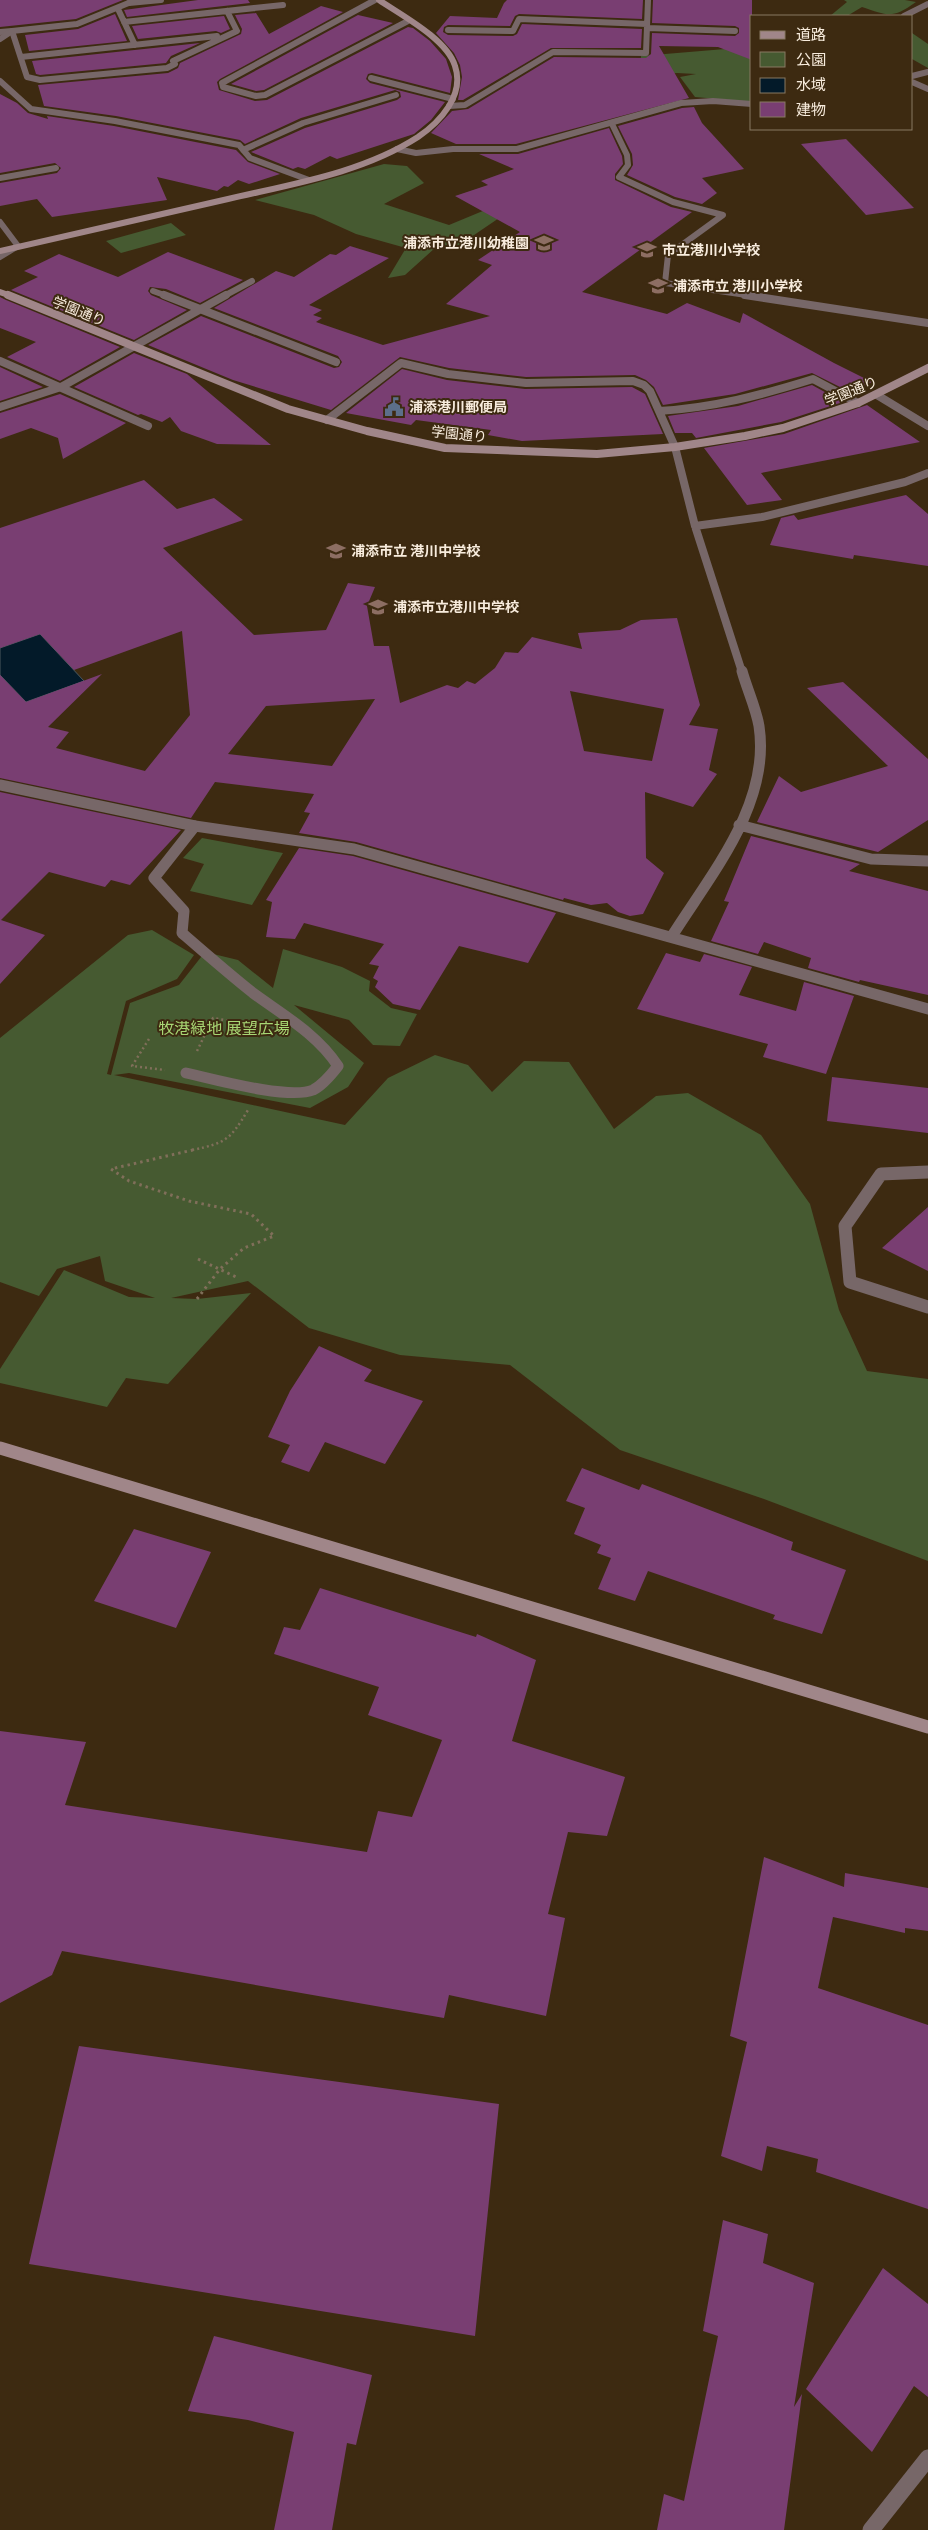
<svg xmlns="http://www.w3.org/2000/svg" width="928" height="2530" font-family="Ubuntu,'Noto Sans JP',sans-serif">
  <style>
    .green { fill: #465a31 }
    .water { fill: #031a29; stroke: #4c595f }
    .building { fill: #793e72; fill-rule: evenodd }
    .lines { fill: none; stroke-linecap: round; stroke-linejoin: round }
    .path-far1 { stroke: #806f5a; stroke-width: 2.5; stroke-dasharray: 2 3; stroke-linecap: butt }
    .path { stroke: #806f5a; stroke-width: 3; stroke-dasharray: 2.5 4; stroke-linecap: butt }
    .lane-far2 { stroke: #776768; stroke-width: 6 }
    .lane-far1 { stroke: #776768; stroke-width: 8 }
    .lane { stroke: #776768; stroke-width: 11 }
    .street-far4 { stroke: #776768; stroke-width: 6 }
    .street-far3 { stroke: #776768; stroke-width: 8 }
    .street-far2 { stroke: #776768; stroke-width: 11 }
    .street-far1 { stroke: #776768; stroke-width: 13 }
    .street { stroke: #776768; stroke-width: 17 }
    .secondary-far2 { stroke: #a08689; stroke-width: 6 }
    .secondary-far1 { stroke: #a08689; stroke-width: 8 }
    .secondary { stroke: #a08689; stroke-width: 13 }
    .labels { text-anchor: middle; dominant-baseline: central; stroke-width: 4; stroke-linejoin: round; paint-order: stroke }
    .far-poi-label { font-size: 14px; font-weight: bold; fill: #f8ecdd; stroke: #3d2a11; text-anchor: start }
    .far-street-label { font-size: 14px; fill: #f8ecdd; stroke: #3d2a11 }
    .park-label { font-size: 16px; fill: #a8d774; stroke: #3d2a11 }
  </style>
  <rect width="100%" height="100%" fill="#3d2a11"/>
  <!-- green -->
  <path class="green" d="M844 0H905L916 2C892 19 889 16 862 7L847 16H830L847 2Z
    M912 33 928 44V68L912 59Z
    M737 48 752 51V102L695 97 680 77 696 74 677 73 640 77 641 56Z
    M384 164 407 166 424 183 384 204 449 225 490 208 505 214 452 250 435 248 405 275 388 278 406 248 356 234 314 215 255 200Z
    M171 223 186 235 121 253 106 241Z
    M202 838 283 853 252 905 190 891 204 864 183 858Z
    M152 930 194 955 177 979 126 1001 107 1074 111 1075 130 1003 179 985 205 952 238 960 273 988 283 949 342 967 370 981 369 991 391 1008 417 1014 400 1046 373 1045 349 1020 294 1005 364 1063 348 1087 310 1108 129 1073 114 1075 345 1125 388 1078 435 1055 468 1065 492 1092 524 1061 569 1062 614 1129 656 1096 688 1093 761 1135 810 1204 839 1310 867 1371 928 1379V1561L764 1499 620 1450 510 1365 400 1355 309 1328 248 1281 171 1298 197 1299 251 1293 168 1384 126 1378 107 1407 0 1383V1369L64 1270 129 1297 155 1298 105 1281 100 1256 57 1269 39 1296 0 1282V1038L128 935Z"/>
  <!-- water -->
  <path class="water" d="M40 634 84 681 26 702 0 675V648Z"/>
  <!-- building -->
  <path class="building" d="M0 0H123L76 19 0 27Z
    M198 0H248L250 3 127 17 124 10Z
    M507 0H643L642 19 519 14 515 16 510 26 448 25 444 27 443 32 448 35 513 36 517 34 522 24 642 29 641 48H551L463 100H458L462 77 460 65 454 53 436 33 450 16 497 18 504 3Z
    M653 0H752V60L718 47 659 46 689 98 516 144H456L431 133 452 111 468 109 554 57 646 58 651 54 652 33 735 36 739 33V28L735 26 652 23Z
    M321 6 343 12 220 79 217 82 219 90 255 101 267 100 408 27 413 28 430 41 446 59 452 77 450 93 372 73 368 74 366 79 370 83 445 102 431 120 414 134 337 159 330 156 305 169 298 167 293 169 251 152 305 128 397 100 401 97 400 92 395 90 301 118 245 144 240 140 116 116 44 106 38 85 168 73 178 68 180 63 241 34 242 29 235 15 256 13 269 34Z
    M115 14 127 41 29 51 25 35 78 29Z
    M358 15 393 23 264 90 256 91 231 84Z
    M224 16 230 29 221 33 216 31 138 39 132 26Z
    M200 43 171 56 166 63 40 75 36 74 32 61Z
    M0 94 17 103 28 113 48 119 47 116 114 126 236 150 248 162 280 174 249 184 238 180 228 187 224 186 217 191 157 177 167 200 52 217 37 199 0 206V183L57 173 61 168 55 163 0 173Z
    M694 107 702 123 744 169 702 178 717 193 702 204 675 197 627 175 633 165 632 154 618 126 682 108Z
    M609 128 622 156 623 164 615 174V180L671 207 692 212 582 292 667 314 687 303 740 323 743 313 834 363 872 382 850 392 812 373 735 394 663 405 654 387 646 380 635 375 526 377 449 368 400 357 331 410 233 380 148 345 201 316 334 368 339 367 342 362 338 356 214 308 276 271 294 277 330 254 336 255 350 246 389 258 309 305 322 310 313 315 322 318 316 322 383 345 490 316 446 304 492 265 478 260 520 232 455 196 488 185 481 181 514 169 479 154H518Z
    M846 139 914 208 866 215 801 144Z
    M168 252 243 280 200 303 166 289 150 287 148 291 151 295 187 310 134 340 11 290 38 277 24 271 59 254 118 277Z
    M0 297 6 300 120 347 60 381 7 357 36 342 0 328Z
    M134 353 187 374 271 445 217 444 181 431 170 417 162 422 141 414 138 415 74 387Z
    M0 367 43 387 0 401Z
    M402 369 447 380 525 389 632 387 645 394 663 434 522 441 488 435 491 430 416 420 411 425 346 413Z
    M812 385 843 402 781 422 696 438 692 433H675L668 416 738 406Z
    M60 394 126 423 63 459 58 438 31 428 0 439V413Z
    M867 405 920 442 761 473 782 500 747 505 704 448 784 434Z
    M144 480 177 509 214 498 243 520 163 548 254 635 326 630 348 583 375 587 367 606 374 646H389L400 703 447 685 458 688 467 681 475 684 495 668 505 652 518 653 532 637 582 649 578 633 620 630 641 620 677 618 700 705 689 725 718 729 709 770 717 774 693 807 645 792 646 858 664 873 643 914 630 916 618 912 607 903 591 905 564 898 563 900 356 842 299 833 310 813 304 812 314 794 215 782 191 818 0 778V675L26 702 102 674 48 727 69 732 56 748 145 771 190 715 182 631 74 670 40 634 0 648V528ZM570 691 664 709 652 761 584 751ZM375 699 332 766 228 754 266 706Z
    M906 495 928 514V566L854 555 853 559 770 545 781 518 794 515 798 520Z
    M843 682 928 759V820L878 852 757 822 779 776 801 792 888 766 807 688Z
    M0 792 181 830 130 885 111 880 105 887 49 872 1 920 45 935 0 984Z
    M751 836 860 864 849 871 928 891V995L860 980 859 982 808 968 811 958 764 942 758 954 711 941 729 902 724 901Z
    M299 848 353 856 556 913 528 963 459 946 420 1010 393 1004 375 987 378 981 373 978 379 966 369 964 384 944 304 923 295 939 266 937 272 902 266 900Z
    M666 953 700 962 704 954 752 967 739 995 796 1011 804 982 854 996 826 1074 763 1057 768 1044 637 1009Z
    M832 1077 928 1088V1133L827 1121Z
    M928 1207V1271L882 1248Z
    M319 1346 372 1370 364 1381 423 1401 385 1464 325 1442 309 1472 281 1462 290 1445 268 1437 290 1391Z
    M582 1468 639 1490 642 1484 793 1542 791 1550 846 1570 822 1634 773 1619 775 1615 648 1571 635 1601 598 1589 611 1558 597 1553 601 1545 574 1534 585 1508 566 1501Z
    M134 1529 211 1552 176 1628 94 1601Z
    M320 1588 476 1637 477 1634 536 1660 512 1741 625 1777 607 1836 568 1832 548 1914 565 1918 546 2016 449 1995 444 2018 62 1951 52 1975 0 2003V1731L86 1742 65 1805 367 1852 378 1811 412 1817 442 1740 368 1715 379 1687 274 1654 284 1627 300 1630Z
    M764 1857 844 1887 845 1873 928 1888V1931L905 1928V1933L833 1917 818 1988 928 2025V2209L816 2172 818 2159 767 2146 762 2171 721 2156 747 2042 730 2036Z
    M79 2046 499 2104 475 2336 29 2264Z
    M723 2220 768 2234 763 2263 814 2283 794 2407 802 2394 784 2530H657L664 2494 684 2501 718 2336 703 2331Z
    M883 2268 928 2304V2397L914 2386 872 2452 806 2389Z
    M214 2336 372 2375 356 2445 347 2443 332 2530H274L294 2432 248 2420 188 2411Z"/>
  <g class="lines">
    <!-- path-far1 -->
    <path class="path-far1" d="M149 1039 132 1066 165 1070
      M197 1051 213 1018 242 1023 248 1019
      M192 1150C226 1143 230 1140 248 1110"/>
    <!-- path -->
    <path class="path" d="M198 1259 236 1277
      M197 1299 220 1269 244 1248 274 1236 251 1214 189 1201 129 1181 111 1169 197 1149"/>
    <!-- lane-far2 -->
    <path class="lane-far2" d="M375 0 222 83 223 87 256 96 265 95 408 21
      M129 3 161 0
      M118 9 135 45
      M124 22 283 5
      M0 32 12 31 27 77 40 80 167 68 175 64 173 61 237 31 227 11
      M21 57 217 36
      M371 78 453 99
      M612 124 627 155 628 165 619 177 673 202 723 215 668 255 665 283 753 296"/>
    <!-- lane-far1 -->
    <path class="lane-far1" d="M745 295 928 323"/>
    <!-- lane -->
    <path class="lane" d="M186 1073C213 1079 289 1100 313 1090 323 1085 331 1075 338 1066 317 1034 283 1015 253 993 229 974 205 953 182 933L184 911 154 878 195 826"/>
    <!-- street-far4 -->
    <path class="street-far4" d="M904 16 928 4
      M647 28 735 31
      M448 30 513 31 519 19 647 24
      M0 39 12 31 77 24 136 0
      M912 76 928 72
      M0 81 31 109 115 121 239 145 250 158 309 180
      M912 82 928 89
      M449 106 465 105 553 52 646 53 648 0
      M397 149 416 153 453 149H517L681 103 713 101 752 104
      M243 150 303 123 396 95
      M0 178 56 168
      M0 222 18 246
      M0 257 18 246
      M153 291 167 296
      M224 296 252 281"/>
    <!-- street-far3 -->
    <path class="street-far3" d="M164 295 336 362
      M0 361 148 426
      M877 395 928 426
      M0 407 61 387 226 295
      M659 411C712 408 762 395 813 379L858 403
      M327 420 401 363 448 374 526 383 633 381 644 385 650 391 675 447 695 526 742 672
      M695 526 762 517 905 482 928 473"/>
    <!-- street-far2 -->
    <path class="street-far2" d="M0 785 195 826 354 849 928 1009
      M739 825 871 859 928 861
      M672 936C711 874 771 804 759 726 756 708 747 689 742 671"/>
    <!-- street-far1 -->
    <path class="street-far1" d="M928 1172 881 1174 845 1226 850 1282 928 1307"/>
    <!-- street -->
    <path class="street" d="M871 2530 928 2458"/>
    <!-- secondary-far2 -->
    <path class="secondary-far2" d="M0 251C76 234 152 216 228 199 292 184 362 173 418 137 440 122 465 95 455 66 447 39 401 15 379 0
      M0 292 11 296"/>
    <!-- secondary-far1 -->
    <path class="secondary-far1" d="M8 295 288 409 367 431 445 448 597 454 675 447 745 436 783 428 858 403 928 368"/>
    <!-- secondary -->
    <path class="secondary" d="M0 1448 928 1727"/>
  </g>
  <!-- icons -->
  <defs>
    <g id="school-bare" transform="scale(1.5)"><path d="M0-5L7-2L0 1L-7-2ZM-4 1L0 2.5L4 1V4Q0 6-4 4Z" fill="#8d6e63" stroke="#3d2a11" stroke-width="2.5" paint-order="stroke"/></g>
    <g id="civic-bare" transform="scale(1.5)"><path d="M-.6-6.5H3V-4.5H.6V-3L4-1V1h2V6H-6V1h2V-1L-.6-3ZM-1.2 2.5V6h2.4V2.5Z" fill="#5c6f8a" stroke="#3d2a11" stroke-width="2.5" paint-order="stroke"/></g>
  </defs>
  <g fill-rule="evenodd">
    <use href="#school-bare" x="544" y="243"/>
    <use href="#school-bare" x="647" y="250"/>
    <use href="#school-bare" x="658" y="286"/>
    <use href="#civic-bare" x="394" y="407"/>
    <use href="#school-bare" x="336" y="551"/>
    <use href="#school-bare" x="378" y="607"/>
  </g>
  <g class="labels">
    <!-- far-poi labels -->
    <g class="far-poi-label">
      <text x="529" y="243" text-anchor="end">浦添市立港川幼稚園</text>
      <text x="662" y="250">市立港川小学校</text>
      <text x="673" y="286">浦添市立 港川小学校</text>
      <text x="409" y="407">浦添港川郵便局</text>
      <text x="351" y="551">浦添市立 港川中学校</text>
      <text x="393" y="607">浦添市立港川中学校</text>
    </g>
    <!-- far-street labels -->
    <g class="far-street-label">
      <text transform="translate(79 311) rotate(22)">学園通り</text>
      <text transform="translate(851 391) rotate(-22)">学園通り</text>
      <text transform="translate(459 434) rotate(6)">学園通り</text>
    </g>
    <!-- park labels -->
    <g class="park-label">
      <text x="224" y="1028">牧港緑地 展望広場</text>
    </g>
  </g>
  <!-- legend -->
  <rect x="750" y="15" width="162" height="115" fill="#3d2a11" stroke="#887863"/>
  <rect x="760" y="31" width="25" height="8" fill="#a08689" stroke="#887863"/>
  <text x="796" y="40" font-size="15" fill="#f8ecdd">道路</text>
  <rect x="760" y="52" width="25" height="15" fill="#465a31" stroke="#887863"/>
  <text x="796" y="65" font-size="15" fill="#f8ecdd">公園</text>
  <rect x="760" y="78" width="25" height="15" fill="#031a29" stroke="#887863"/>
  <text x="796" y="90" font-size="15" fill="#f8ecdd">水域</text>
  <rect x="760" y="102" width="25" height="15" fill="#793e72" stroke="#887863"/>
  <text x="796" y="115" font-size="15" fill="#f8ecdd">建物</text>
</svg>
